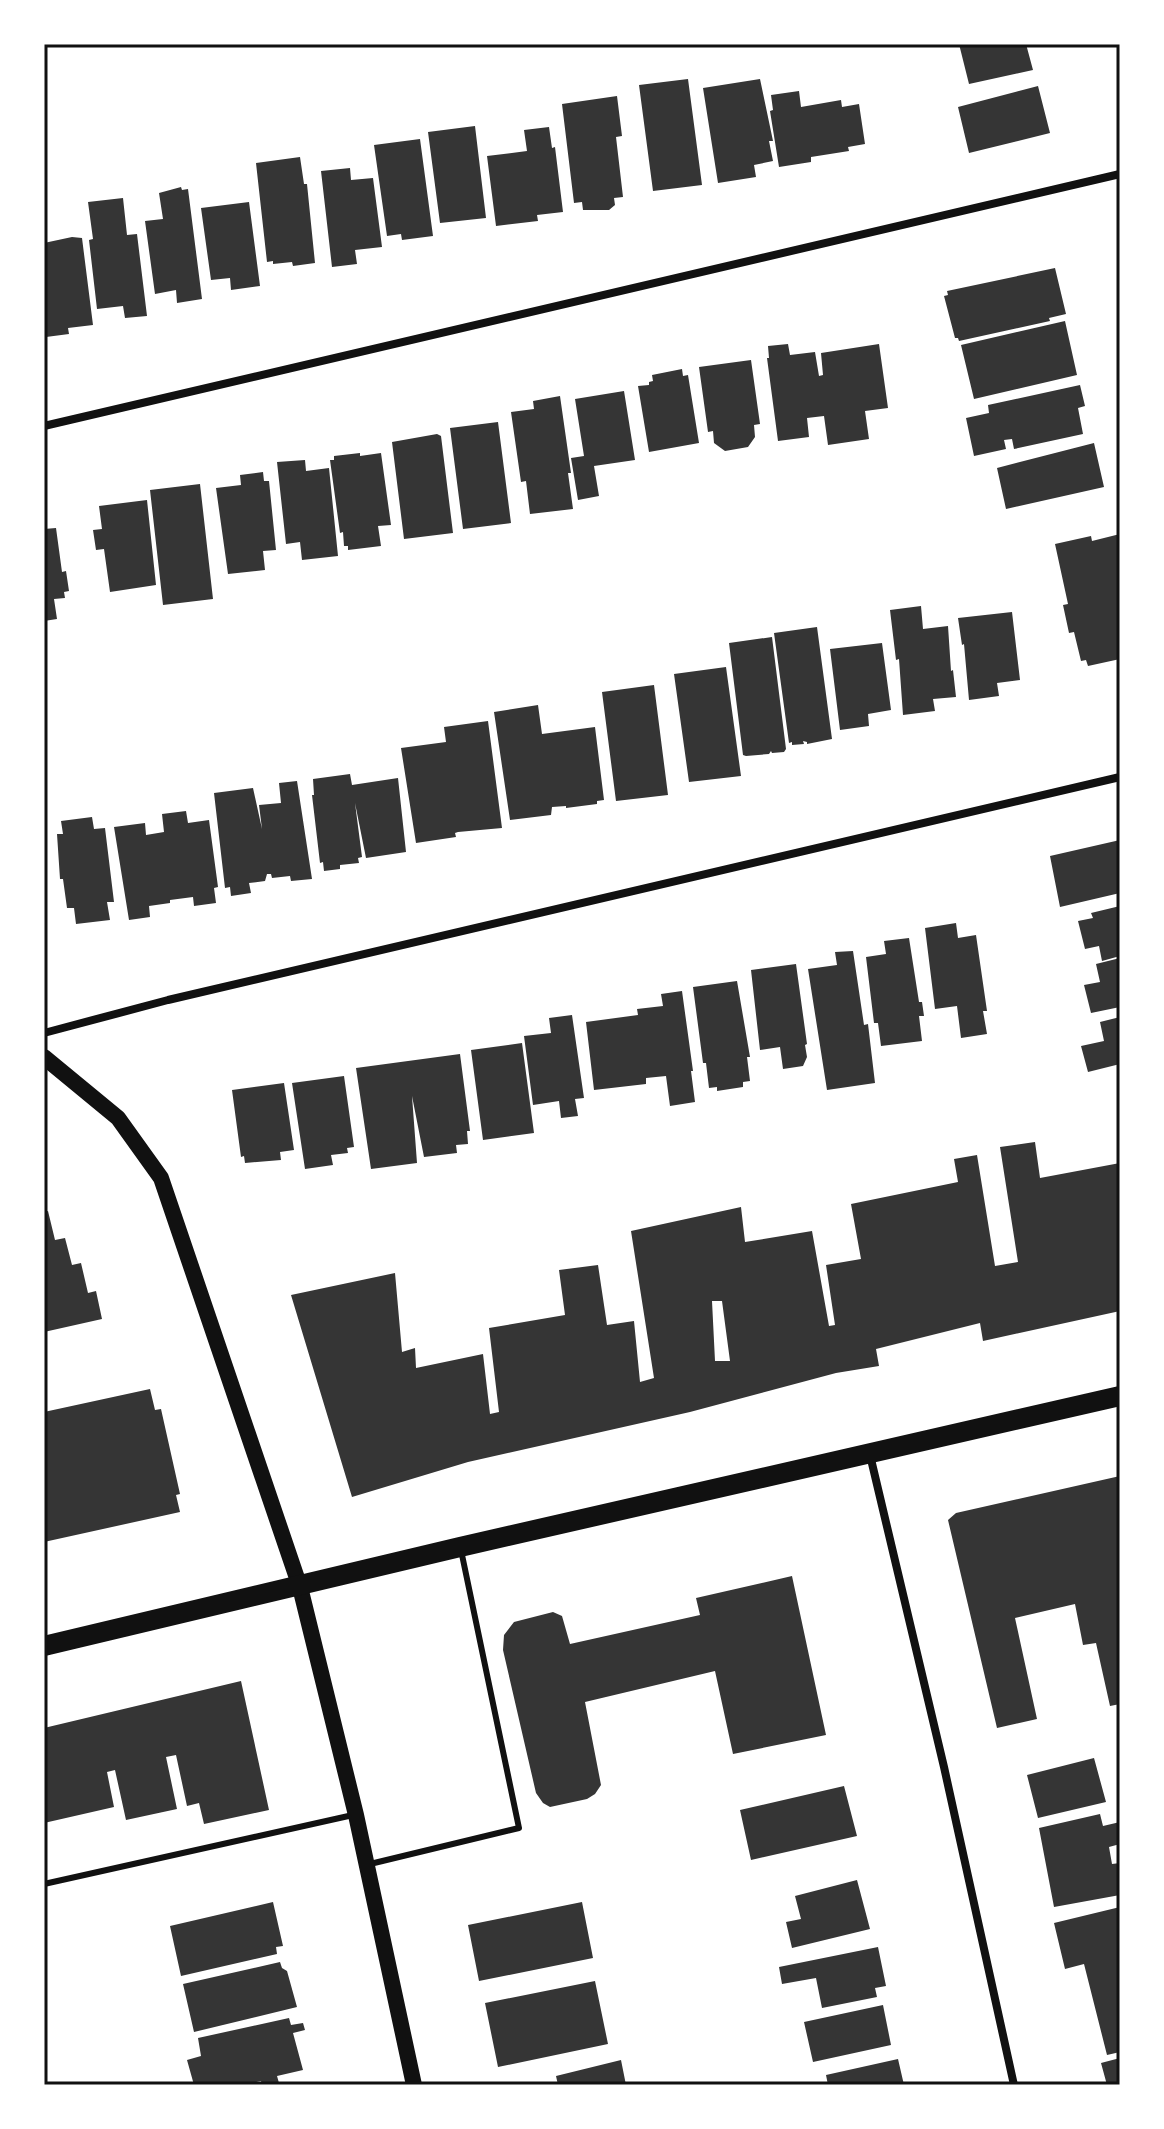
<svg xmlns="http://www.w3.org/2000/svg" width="1164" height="2129" font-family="Merriweather,serif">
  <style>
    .building { fill: #353535; fill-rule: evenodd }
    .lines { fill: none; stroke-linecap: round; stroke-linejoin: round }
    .service { stroke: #111; stroke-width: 6 }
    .minor { stroke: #111; stroke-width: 8 }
    .secondary { stroke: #111; stroke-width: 16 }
    .primary { stroke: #111; stroke-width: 20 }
    .neatline { fill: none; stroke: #111; stroke-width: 3 }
  </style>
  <rect width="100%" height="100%" fill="#fff"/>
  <!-- building -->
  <path class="building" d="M959 44H1026L1033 70 969 84Z
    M688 79 702 185 653 191 639 85Z
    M760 79 773 141H769L773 161 754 165 756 177 718 183 703 88Z
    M1038 86 1050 133 969 153 958 107Z
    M799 91 801 107 841 100 842 107 859 104 865 144 848 147 849 151 811 157V162L779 167 770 111 773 110 771 95Z
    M617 96 622 136 616 137 623 197 614 198 615 205 609 210H583L582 202 574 203 562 104Z
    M475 126 486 218 440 223 428 132Z
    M549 127 552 148 555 147 563 212 537 215 538 221 496 226 487 156 527 151 524 130Z
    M420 139 433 236 402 240 401 234 387 236 374 145Z
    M300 157 304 184H307L315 263 293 266 292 262 273 264V261L267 262 256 163Z
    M350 168 351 180 373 178 382 247 355 250 357 264 332 267 321 171Z
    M181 187 182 190 188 189 202 299 177 303 176 290 155 294 145 221 163 219 159 193Z
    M123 198 127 235 137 234 147 316 125 318 123 306 97 309 89 240 93 239 88 202Z
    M249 202 260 286 231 290 230 278 211 280 201 208Z
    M72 237 82 238 93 325 68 328 69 334 46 337 44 243Z
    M1055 268 1066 314 1049 318 1050 321 959 341 958 338H955L944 296 948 295 947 291Z
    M1065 321 1077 375 974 399 961 345Z
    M788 344 790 355 815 352 819 376 823 375 821 353 879 344 888 408 865 411 869 439 828 445 824 416 807 418 809 437 778 441 767 358H769L768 346Z
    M751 360 760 424 754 425 755 437 748 447 725 451 714 443 713 431 708 432 699 367Z
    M682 369 683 376 688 375 699 443 649 452 638 386 649 385V382L653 381 652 375Z
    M1080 385 1085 406 1078 408 1083 434 1014 449 1012 439 1004 440 1006 449 974 456 966 418 989 413 988 405Z
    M624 391 635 460 594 466 599 496 578 500 571 458 584 456 575 399Z
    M560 396 571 473H568L573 509 530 514 526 481 521 482 511 412 534 409 533 401Z
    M498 422 511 523 463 529 450 428Z
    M437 434 441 436 453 533 404 539 392 442Z
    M1094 443 1104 487 1006 509 997 468Z
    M360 453V456L381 453 391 525 378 526 381 546 348 550V546H344L343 532 340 533 330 460H334V456Z
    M305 460 306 471 329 468 338 556 302 560 300 542 286 544 277 462Z
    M263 472 264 481H269L276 550 263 551 265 570 228 574 216 488 241 485 240 475Z
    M200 484 213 599 163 605 150 490Z
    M147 500 156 585 110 592 104 549 96 550 93 530 102 529 99 506Z
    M56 528 62 572 66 571 69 591 64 592 65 598 54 599 57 619 44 621V529Z
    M1120 534V659L1088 666 1086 660 1081 661 1074 632 1069 633 1063 605 1068 604 1055 544 1091 536 1092 541Z
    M921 606 923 629 948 626 951 671 953 670 956 697 933 699 935 711 903 715 899 659 896 660 890 610Z
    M1012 612 1020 680 997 683 999 696 969 700 964 644 962 645 958 618Z
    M817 627 832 739 807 744V742L803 741 804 744 792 745V742L789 743 774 633Z
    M772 637 786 749 784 752 772 753 771 751 769 754 746 756 743 755 729 643Z
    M882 643 891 710 868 714 869 726 840 730 830 649Z
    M726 667 741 776 689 782 674 674Z
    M654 685 668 795 616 801 602 692Z
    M538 705 542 734 595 727 604 800 597 801V804L566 808V806L552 807 551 815 510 820 494 712Z
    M488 721 502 828 458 832 455 833 456 837 416 843 401 748 446 742 444 727Z
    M350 774 352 785 398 778 406 852 366 858 355 803 362 857 358 858 359 863 340 865V869L324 871 323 862 320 863 312 795H314L313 779Z
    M297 781 312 879 291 881 290 876 272 878 271 874H267L265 881 249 883 251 893 231 896 230 887 225 888 214 793 253 788 262 829 259 805 281 803 279 783Z
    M186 811 188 823 209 820 218 887 214 888 216 903 194 906 193 897 170 900V903L149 906 150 917 129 920 114 827 145 823 146 835 164 832 162 814Z
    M92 817 94 829 105 828 114 902H107L110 920 76 924 74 908H67L63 879H60L57 834H63L61 821Z
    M1120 840V893L1060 907 1050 856Z
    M1120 906V956L1102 961 1099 946 1085 949 1078 921 1093 918 1091 913Z
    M956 923 958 938 976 935 987 1011H983L987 1034 961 1038 957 1006 935 1009 925 928Z
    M909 938 919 1002H922L924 1016H919L922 1041 881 1046 878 1023H874L866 957 886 954 884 941Z
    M853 951 864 1025 868 1024 875 1083 827 1090 808 969 837 965 835 952Z
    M1120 958V1007L1091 1013 1084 985 1100 982 1096 964Z
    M796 964 807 1044 805 1045 807 1057 803 1066 783 1069 780 1047 760 1050 751 970Z
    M737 981 750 1057H747L750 1081 743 1082V1087L717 1091V1087L709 1088 706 1063H703L693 987Z
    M682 991 693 1071H691L695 1102 670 1106 666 1076 646 1078V1084L594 1090 586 1022 638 1015 637 1009 663 1006 661 994Z
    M572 1015 584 1098 575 1099 578 1116 561 1118 559 1101 533 1105 524 1036 551 1033 549 1018Z
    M1120 1017V1064L1088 1072 1081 1046 1104 1041 1100 1022Z
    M522 1043 534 1133 483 1140 471 1050Z
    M460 1054 470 1131H467L468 1144 456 1145 457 1153 424 1157 412 1096 417 1163 371 1169 356 1068Z
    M344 1076 354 1147 347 1148 348 1153 331 1155 333 1165 305 1169 292 1083Z
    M284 1083 294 1150 280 1152 281 1160 245 1163 244 1156 241 1157 232 1090Z
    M1035 1142 1040 1178 1120 1163V1311L983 1341 980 1323 876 1349 879 1366 836 1373 690 1412 468 1462 352 1497 291 1295 395 1273 402 1352 415 1348 416 1368 483 1354 490 1414 499 1412 489 1328 565 1315 559 1270 598 1265 607 1325 634 1321 640 1382 654 1378 631 1231 741 1207 745 1242 812 1231 829 1326 835 1325 826 1265 861 1259 851 1204 958 1182 954 1159 977 1155 995 1266 1018 1262 1000 1147ZM712 1301H722L730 1361H715Z
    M48 1211 55 1240 65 1238 72 1265 81 1263 88 1293 96 1291 102 1319 44 1332V1212Z
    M150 1389 155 1410 161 1409 180 1494 176 1495 180 1512 44 1542V1412Z
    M1120 1476V1704L1110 1706 1096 1643 1083 1645 1075 1604 1015 1618 1037 1719 997 1728 948 1520 956 1513Z
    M792 1576 826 1735 733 1754 715 1671 585 1702 601 1785 595 1794 587 1799 550 1807 543 1803 536 1793 503 1650 504 1635 514 1622 553 1612 562 1616 570 1644 700 1615 696 1598Z
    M241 1681 269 1810 204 1824 199 1803 187 1806 176 1755 166 1757 177 1809 126 1820 115 1770 107 1772 114 1807 44 1823V1728Z
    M1094 1758 1106 1802 1038 1818 1027 1775Z
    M844 1786 857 1836 751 1860 740 1810Z
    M1100 1814 1103 1826 1120 1822V1844L1109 1847 1112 1864 1120 1863V1895L1054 1907 1039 1828Z
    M857 1880 870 1929 792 1948 786 1922 801 1919 795 1896Z
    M273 1902 283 1946 276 1947 277 1954 181 1976 170 1926Z
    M582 1902 593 1958 479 1981 468 1925Z
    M1120 1907V2052L1107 2055 1084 1964 1065 1969 1054 1923Z
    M878 1947 886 1986 875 1988 877 1997 822 2008 816 1978 782 1984 779 1967Z
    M280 1962 282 1968 287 1971 297 2007 194 2032 183 1984Z
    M595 1981 608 2044 498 2067 485 2003Z
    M883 2005 891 2045 813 2062 804 2022Z
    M289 2018 291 2025 303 2023 305 2030 293 2033 303 2070 277 2076 279 2083 271 2085H262L261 2081 241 2085H194L187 2060 201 2056 198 2038Z
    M1120 2058V2085H1107L1101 2063Z
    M898 2059 904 2085H828L826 2075Z
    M621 2060 626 2085H558L556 2076Z"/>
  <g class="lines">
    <!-- service -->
    <path class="service" d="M370 1864 519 1828 461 1550
      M44 1884 353 1815"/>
    <!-- minor -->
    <path class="minor" d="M44 426 1120 174
      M44 1033 168 1000 1120 777
      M870 1455 944 1767 1014 2085"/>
    <!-- secondary -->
    <path class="secondary" d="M44 1057 118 1118 161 1178 300 1587 356 1815 414 2085"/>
    <!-- primary -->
    <path class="primary" d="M44 1646 460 1547 1120 1396"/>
  </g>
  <!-- border -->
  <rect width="1164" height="2129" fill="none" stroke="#ffffff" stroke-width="92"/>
  <rect x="46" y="46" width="1072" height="2037" class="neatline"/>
</svg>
